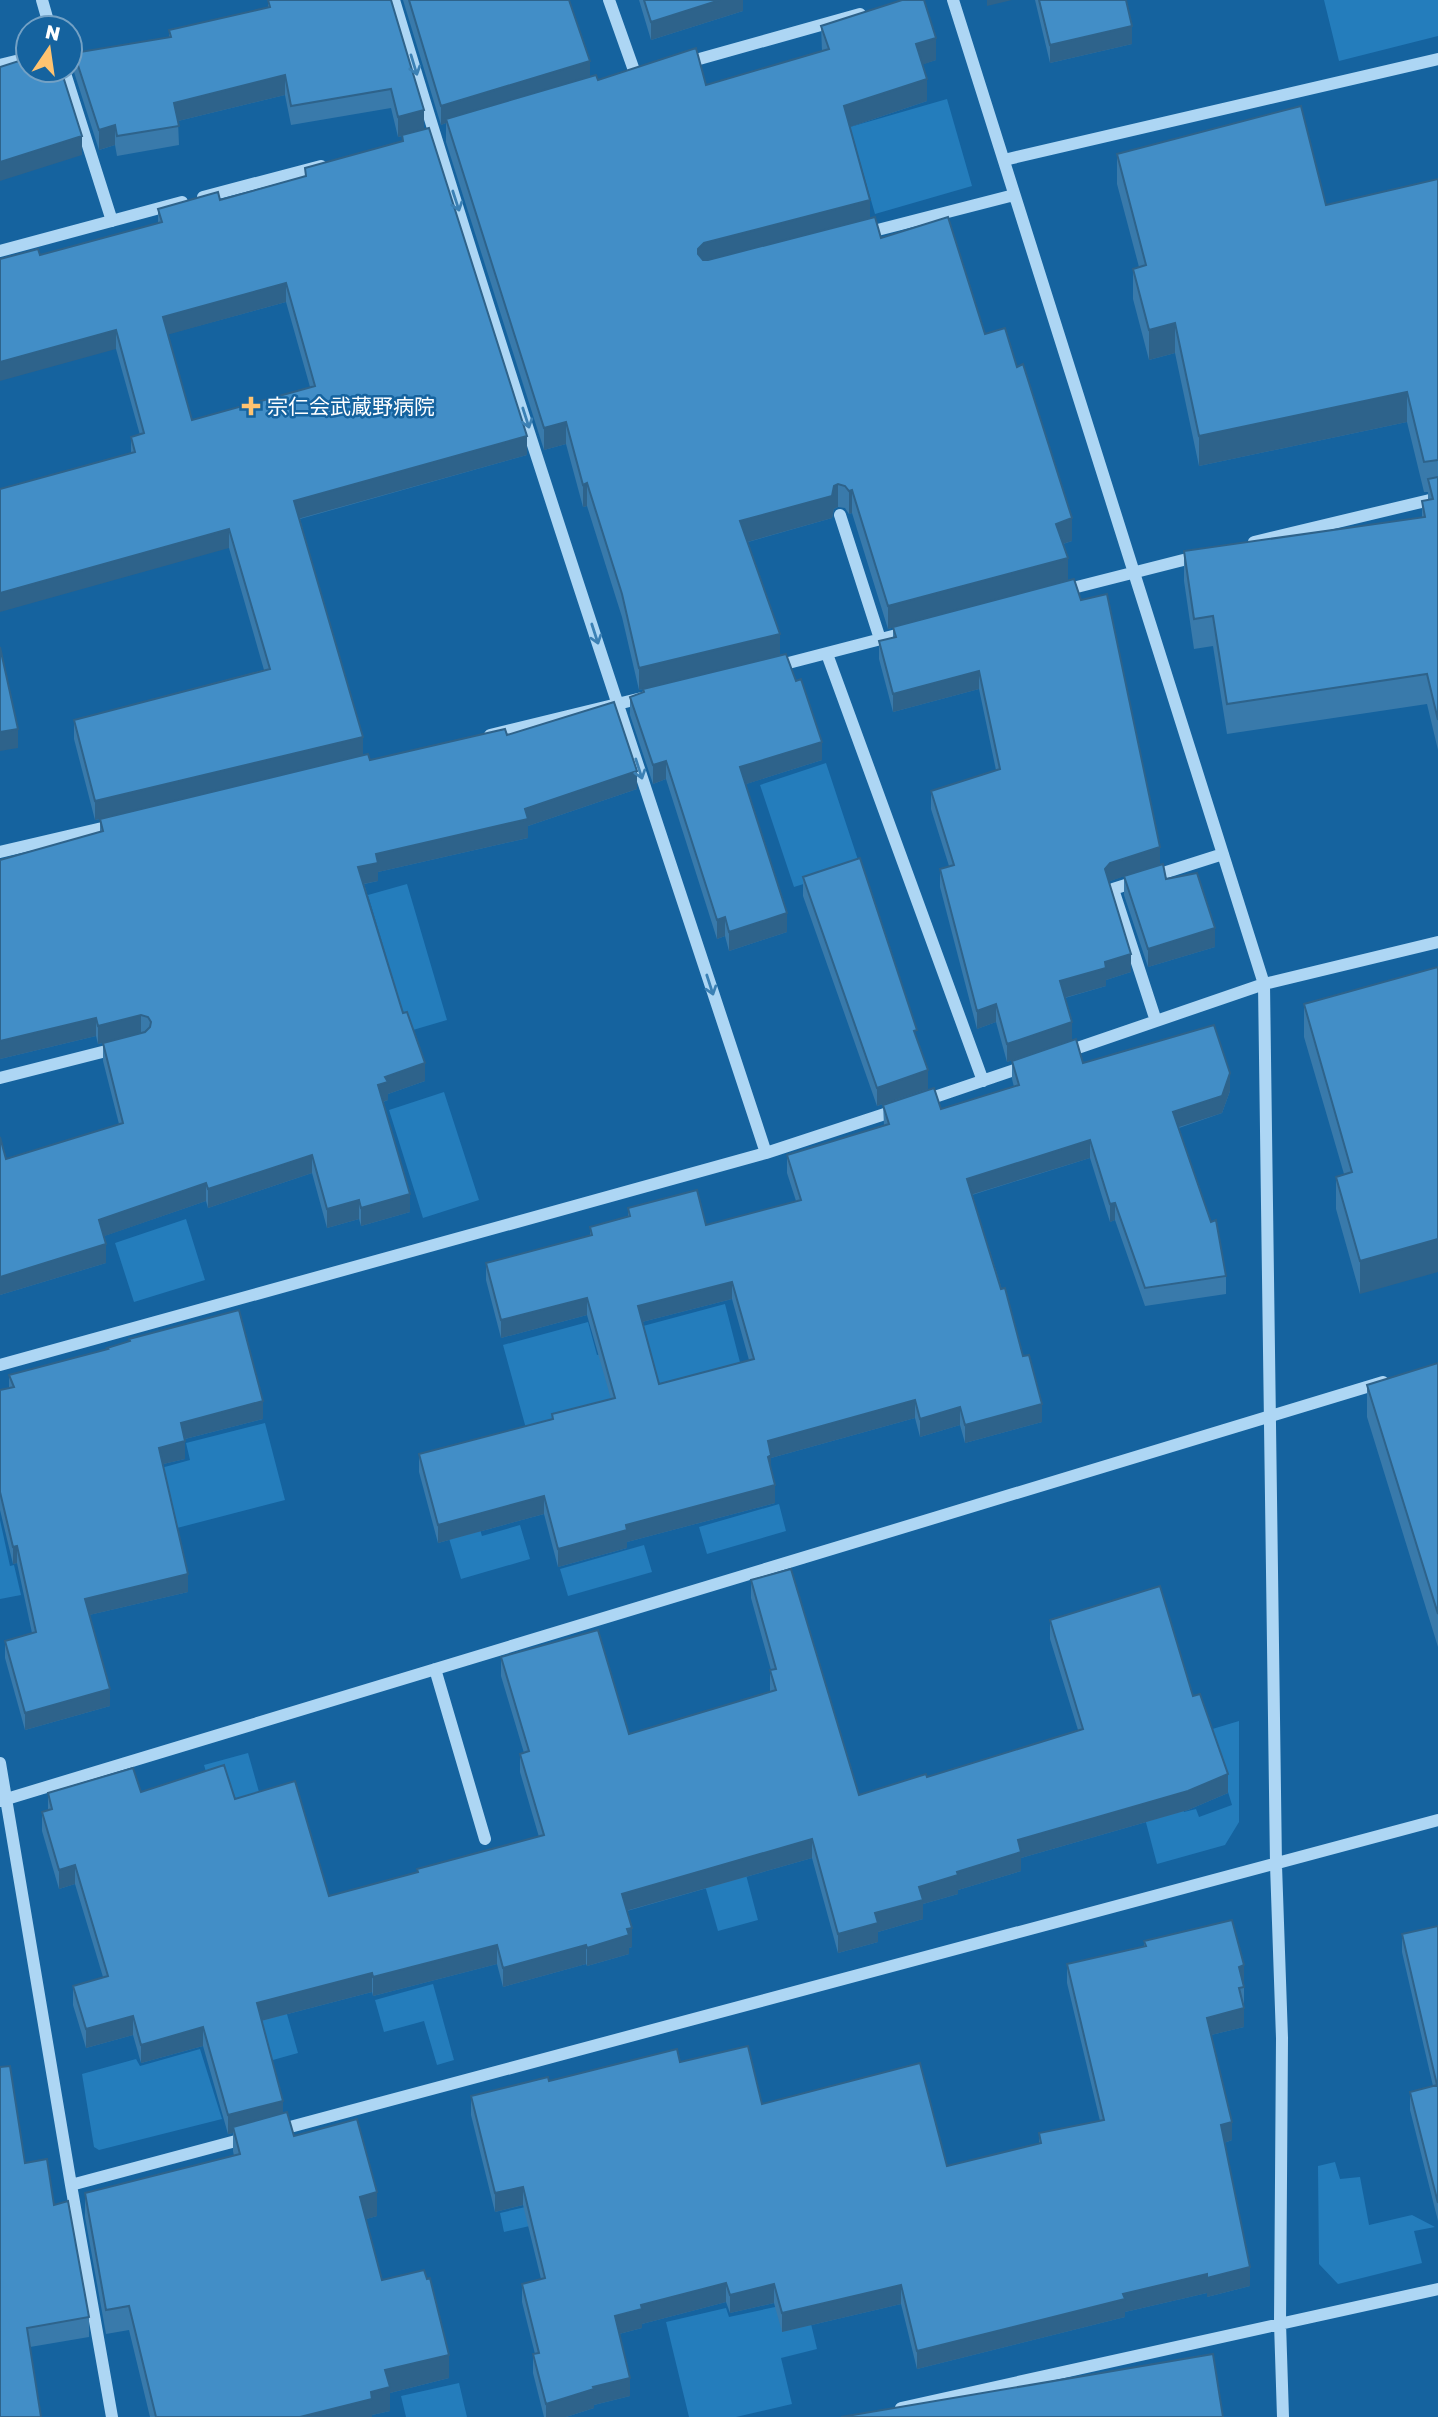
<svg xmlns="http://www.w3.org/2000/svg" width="1438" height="2417" font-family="'Golos Text','Noto Sans JP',sans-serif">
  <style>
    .green { fill: #247dbc }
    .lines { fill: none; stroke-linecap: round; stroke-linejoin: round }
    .minor { stroke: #add6f4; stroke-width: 12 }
    .wall { fill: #397aab; fill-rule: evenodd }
    .shaded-wall { fill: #2e638b }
    .building { fill: #428ec7; stroke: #2e638b; stroke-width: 2; fill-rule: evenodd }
    .oneway { stroke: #3b80b4 }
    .poi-dot { fill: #ffc370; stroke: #15639f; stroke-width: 2.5 }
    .labels { text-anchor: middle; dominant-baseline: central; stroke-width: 5; stroke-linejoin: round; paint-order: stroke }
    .poi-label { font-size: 21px; fill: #fff; stroke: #15639f; text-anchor: start }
  </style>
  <rect width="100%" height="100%" fill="#15639f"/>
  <!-- green -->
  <path class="green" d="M1324 0H1438V36L1339 61Z
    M947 99 972 186 875 214 850 127Z
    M826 763 860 866 794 887 760 785Z
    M407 884 447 1020 273 1071 391 972 368 895Z
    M444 1092 479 1200 423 1218 389 1110Z
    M186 1219 205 1280 134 1302 115 1243Z
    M725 1304 743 1374 661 1395 617 1333Z
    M588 1322 597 1355 615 1351 630 1405 527 1432 503 1345Z
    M265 1423 285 1500 177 1528 161 1468 190 1460 186 1443Z
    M779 1504 786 1531 707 1554 699 1527Z
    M0 1520 10 1566 14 1565 21 1595 0 1599Z
    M520 1525 530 1559 461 1579 448 1535 479 1526 482 1536Z
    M644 1545 652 1572 568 1596 560 1569Z
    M1239 1721V1822L1225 1845 1157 1864 1144 1815 1181 1803 1184 1812 1196 1809 1199 1817 1232 1805 1209 1730Z
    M248 1753 267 1820 260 1822 209 1782 204 1765Z
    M745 1871 758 1920 718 1931 704 1882Z
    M433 1984 454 2060 437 2065 424 2021 384 2032 375 2000Z
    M285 2007 298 2053 255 2065 242 2020Z
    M200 2049 222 2119 99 2150 94 2147 82 2074 136 2059 140 2066Z
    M1335 2162 1340 2179 1360 2177 1369 2225 1412 2215 1435 2227 1414 2231 1422 2263 1338 2284 1319 2264 1318 2166Z
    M534 2205 573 2216 504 2232 500 2213Z
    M775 2307H807L817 2349 781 2358 792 2404 736 2417H689L666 2322 726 2308 729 2317Z
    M459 2383 467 2417H406L401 2396Z"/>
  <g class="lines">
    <!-- minor -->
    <path class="minor" d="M42 0 50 28
      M394 0C510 387 640 770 766 1153
      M609 0 636 76
      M953 0 1264 984 1276 1865 1282 2038 1280 2323 1283 2417
      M685 63 860 14
      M0 65 28 58
      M64 70 112 221
      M1004 160 1438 59
      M203 197 321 166
      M862 234 1014 195
      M0 251 182 202
      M840 515 880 639
      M1254 542 1438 498
      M1061 591 1199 556
      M827 654 983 1081
      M773 667 908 632
      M490 735 646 697
      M0 852 115 825
      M1156 1021 1113 889 1223 854
      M1063 1053 1264 984 1438 942
      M0 1078 118 1048
      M920 1102 1026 1066
      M0 1365 766 1153 897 1110
      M435 1669 485 1839
      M0 1763 71 2185 112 2417
      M0 1801 1383 1382
      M275 2131 1438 1820
      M71 2185 247 2138
      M901 2408 1438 2289"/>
  </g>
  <!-- wall -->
  <path class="wall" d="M268 0H391L424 129 527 455 300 519 363 756 370 760 507 735 637 789 528 826V838L378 872V881L364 884 425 1081 388 1094V1100L383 1102 410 1212 361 1226 359 1219 327 1228 312 1173 208 1208 206 1201 104 1236 106 1263 0 1295V1137L6 1159 119 1124 103 1061V1043L98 1044 96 1036 0 1059V860L100 832V819L95 820 74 739V720L264 670 229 548 131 453V437L140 435 116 349 40 255 158 224V209L220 200 305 177V168L402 141V136L398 137 391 108 291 125 285 95 178 121 179 145 117 156 115 145 99 150 74 72V53L169 37V30L268 8ZM286 302 310 387 192 420 168 334Z
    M403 0H569L590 76 598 80 706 85 822 51 821 26 936 60 923 64 927 101 850 127 870 219 881 238 985 334 1072 541 1063 544 1068 580 888 629 852 513 849 514 845 508 838 507 834 509 832 518 748 542 780 656 822 760 746 784 787 932 729 951 725 936 717 939 666 779 653 784 630 715V697L643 693V689L639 690 622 617 587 506 583 507 566 444 544 450 446 142V123L441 125Z
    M639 0H743V11L651 40Z
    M1035 0H1126L1132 44 1050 63Z
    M1117 154 1326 205 1438 179V750L1427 704 1227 734 1213 646 1194 649 1184 581V551L1422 517V501L1428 500V492H1424L1407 422 1199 466 1175 353 1149 360 1133 299V269L1139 267 1117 184Z
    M1074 579 1160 865 1166 879 1215 947 1148 967 1124 895V876L1110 881 1109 882 1131 972 1106 980V986L1065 998 1072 1040 1007 1062 996 1022 977 1029 940 887V869L949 866 931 809V791L996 770 979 689 893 712 879 659V641L893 638V627Z
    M803 877 928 1089 877 1106 803 896Z
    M1438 967 1360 1294 1336 1209V1177L1344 1174 1304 1037V1004Z
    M1012 1061 1083 1063 1230 1091 1222 1113 1179 1128 1226 1276V1294L1145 1306 1115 1220 1110 1222 1090 1158 972 1195 1023 1356 1042 1422 965 1443 960 1425 920 1437 915 1418 771 1458V1469L775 1503 627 1542V1548L558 1567 544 1514 438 1543 419 1472V1454L552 1419V1414L611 1399 587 1315 501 1338 486 1280V1263L590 1236V1227L628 1216V1208L706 1225 796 1201 787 1173V1155L884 1125 883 1105 941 1109 1014 1087 1012 1079ZM732 1299 749 1360 659 1384 642 1322Z
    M1438 1363V1647L1367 1417V1385Z
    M9 1375 263 1419 185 1439V1459L163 1464 188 1592 89 1615 110 1706 25 1730 5 1658V1641L32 1633 17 1563 13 1564 0 1510V1390L9 1388Z
    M751 1580 859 1795 927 1777 1078 1730 1050 1639V1620L1193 1696 1228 1793 1188 1810 1021 1858V1871L958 1890V1894L923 1904V1919L878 1932V1942L838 1953 812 1858 627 1911 632 1947 629 1948V1954L587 1966 586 1964 503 1987 497 1964 373 1996 372 1992 261 2021 283 2114 294 2136 377 2216 366 2219 382 2280 449 2378 390 2393V2411L372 2415V2417H150L129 2330 106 2334 85 2217V2193L234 2156 233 2151V2133L228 2134 203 2046 141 2063 133 2035 86 2048 73 2005V1986L103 1977 75 1884 59 1889 42 1831V1812L48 1810V1793L141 1792 235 1799 329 1896 417 1872V1869L539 1837 520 1772V1754L524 1753 501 1676V1657L629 1734 770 1692V1670H771L751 1598Z
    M1438 1926V2221L1410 2110V2092L1433 2086 1402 1952V1934Z
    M1144 1941 1244 1984V2027L1211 2035 1232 2140 1224 2143 1250 2286 1207 2297V2293L1125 2312V2317L917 2369 901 2304 782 2332 774 2303 730 2313 726 2302 642 2324V2328L619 2334 630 2396 594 2405V2408L566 2417H544L533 2373V2354H535L522 2302V2284L541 2279 523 2205 495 2212 471 2115V2096L549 2081 680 2062 762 2104 947 2166 1039 2143V2133L1100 2121 1067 1983V1964L1144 1947Z
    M25 2163 54 2205 89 2317V2337L30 2347 0 2417Z"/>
  <!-- shaded-wall -->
  <path class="shaded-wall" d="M720 0H743V11L651 40V22Z
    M987 0H1012L987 6Z
    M1132 26V44L1050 63V45Z
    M936 38V60L916 67V44Z
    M590 61V80L446 119V123L441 125V106Z
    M285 75V95L174 122V103Z
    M927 79V101L844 129V106Z
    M424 110V130L398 137V117Z
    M115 125V145L99 150V130Z
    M82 136V155L0 181V162Z
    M870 200V223L698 271V249L704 243Z
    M286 283V302L163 336V317Z
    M1175 323V353L1149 360V330Z
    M116 330V349L0 381V362Z
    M1407 392V422L1199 466V436Z
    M566 422V444L544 450V428Z
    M527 436V455L294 520V501Z
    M587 483V506L583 507V485Z
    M838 484V507L834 509 832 518 740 544V521Z
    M852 490V513L849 514V491Z
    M1072 518V541L1056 546V524Z
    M229 529V548L0 612V593Z
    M1068 558V580L888 629V606Z
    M780 634V656L639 690V668Z
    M979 671V689L893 712V694Z
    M18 729V748L0 751V732Z
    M363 737V756L95 820V801Z
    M822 742V760L740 786V767Z
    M666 761V779L653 784V765Z
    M637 771V789L528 826V838L378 872V881L358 885V867L376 854 525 809Z
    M1160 847V865L1110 881 1105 887V869L1110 863Z
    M787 913V932L729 951V932Z
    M725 917V936L717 939V920Z
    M1215 928V947L1148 967V949Z
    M1131 954V972L1106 980V986L1060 999V981L1105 962Z
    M996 1004V1022L977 1029V1011Z
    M141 1015V1033L98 1044V1026Z
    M96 1018V1036L0 1059V1041Z
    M1072 1022V1040L1007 1062V1044Z
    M425 1063V1081L388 1094V1100L378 1103V1085L385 1077Z
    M928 1070V1089L877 1106V1088Z
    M1230 1073V1091L1222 1113 1173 1129V1112Z
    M1090 1140V1158L967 1196V1179Z
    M312 1155V1173L208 1208V1189Z
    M206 1183V1201L99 1238V1220Z
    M410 1194V1212L361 1226V1208Z
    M359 1200V1219L327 1228V1209Z
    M1115 1203V1220L1110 1222V1204Z
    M1438 1239V1272L1360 1294V1261Z
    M106 1244V1263L0 1295V1277Z
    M732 1282V1299L638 1323V1306Z
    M587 1298V1315L501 1338V1320Z
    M915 1400V1418L771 1458V1473L768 1474V1441Z
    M263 1401V1419L181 1440V1423Z
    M1042 1404V1422L965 1443V1425Z
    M960 1407V1425L920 1437V1419Z
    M185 1441V1459L159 1465V1448Z
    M775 1485V1503L627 1542V1548L558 1567V1549L626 1525Z
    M544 1496V1514L438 1543V1525Z
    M17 1546V1563L13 1564V1547Z
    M188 1574V1592L85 1616V1599Z
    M110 1689V1706L25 1730V1713Z
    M1228 1774V1793L1188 1810 1021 1858V1871L958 1890V1894L923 1904V1919L878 1932V1942L838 1953V1934L875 1913 919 1887 957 1872 1018 1840Z
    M812 1839V1858L622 1912V1894Z
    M75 1865V1884L59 1889V1870Z
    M632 1928V1947L629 1948V1954L587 1966V1948Z
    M497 1945V1964L373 1996V1977Z
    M586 1945V1964L503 1987V1968Z
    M1244 1965V1984L1239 1985V1967Z
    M372 1973V1992L257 2022V2003Z
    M1244 2008V2027L1207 2036V2018Z
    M133 2016V2035L86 2048V2029Z
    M203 2027V2046L141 2063V2045Z
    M283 2101V2119L233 2127V2133L228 2134V2115Z
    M1232 2122V2140L1221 2144V2125Z
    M523 2187V2205L495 2212V2193Z
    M377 2192V2216L360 2221V2197Z
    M1250 2267V2286L1207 2297V2278Z
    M1207 2274V2293L1125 2312V2317L917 2369V2351L1123 2294Z
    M726 2283V2302L642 2324V2328L615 2335V2316L641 2305Z
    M774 2284V2303L730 2313V2295Z
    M901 2285V2304L782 2332V2313Z
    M449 2355V2378L390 2393V2411L372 2415V2417H300L371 2392 385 2370Z
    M630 2378V2396L594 2405V2408L566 2417H546V2404L593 2387Z"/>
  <!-- building -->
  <path class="building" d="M268 0H391L424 110 398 117 391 89 291 106 285 75 174 103 179 126 117 136 115 125 99 130 74 53 171 37 169 30 270 7Z
    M409 0H569L590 61 441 106Z
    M644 0H720L651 22Z
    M902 0H924L936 38 916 44 927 79 844 106 870 200 704 243 698 249V254L703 260H708L875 217 881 238 948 217 985 334 1005 328 1017 367 1023 364 1072 518 1056 524 1068 558 888 606 852 490 849 491 845 486 838 484 834 486 832 496 740 521 780 634 639 668 622 594 587 483 583 485 566 422 544 428 446 119 596 75 598 80 696 48 706 85 829 49 821 26Z
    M1039 0H1126L1132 26 1050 45Z
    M28 58V70H61L82 136 0 162V67Z
    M1301 106 1326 205 1438 179V460L1424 462 1407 392 1199 436 1175 323 1149 330 1133 269 1146 265 1117 154Z
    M429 128 527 436 294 501 363 737 95 801 74 720 270 669 229 529 0 593V489L135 452 131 437 144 433 116 330 0 362V259L38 249 40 255 162 222 158 209 218 192 220 200 306 176 305 168 403 141 402 135ZM286 283 315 386 192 420 163 317Z
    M1438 477V720L1427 674 1227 704 1213 616 1194 619 1184 551 1425 517 1422 501 1433 499 1428 479Z
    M1074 579 1081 600 1107 594 1160 847 1110 863 1105 869 1131 954 1105 962 1106 968 1060 981 1072 1022 1007 1044 996 1004 977 1011 940 869 954 865 931 791 1000 769 979 671 893 694 879 641 896 637 893 627Z
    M0 647 18 729 0 732Z
    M786 654 796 681 801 679 822 742 740 767 787 913 729 932 725 917 717 920 666 761 653 765 630 697 644 692 643 689Z
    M614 702 637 771 525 809 528 819 376 854 378 863 358 867 403 1013 407 1012 425 1063 385 1077 388 1082 378 1085 410 1194 361 1208 359 1200 327 1209 312 1155 208 1189 206 1183 99 1220 106 1244 0 1277V1137L6 1159 123 1123 103 1043 145 1032 150 1027 151 1022 148 1017 141 1015 98 1026 96 1018 0 1041V860L103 831 100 819 368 754 370 760 505 729 507 735Z
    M860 858 917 1030 914 1031 928 1070 877 1088 803 877Z
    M1163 864 1166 879 1197 873 1215 928 1148 949 1124 876Z
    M1438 967V1239L1360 1261 1336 1177 1352 1172 1304 1004Z
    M1214 1025 1230 1073 1222 1096 1173 1112 1211 1222 1216 1220 1226 1276 1145 1288 1115 1203 1110 1204 1090 1140 967 1179 1001 1289 1005 1288 1023 1356 1029 1355 1042 1404 965 1425 960 1407 920 1419 915 1400 768 1441 771 1455 768 1457 775 1485 626 1525 627 1530 558 1549 544 1496 438 1525 419 1454 553 1419 552 1414 615 1398 587 1298 501 1320 486 1263 592 1235 590 1227 630 1216 628 1208 697 1190 706 1225 801 1200 787 1155 889 1124 883 1105 934 1088 941 1109 1019 1085 1012 1061 1076 1039 1083 1063ZM732 1282 754 1359 659 1384 638 1306Z
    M239 1310 263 1401 181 1423 185 1441 159 1448 188 1574 85 1599 110 1689 25 1713 5 1641 36 1632 17 1546 13 1547 0 1492V1390L14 1387 9 1375 108 1349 107 1348 130 1341 129 1339Z
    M1438 1363V1614L1367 1385Z
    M791 1569 859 1795 926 1774 927 1777 1083 1729 1050 1620 1160 1586 1193 1696 1200 1694 1228 1774 1188 1791 1018 1840 1021 1852 957 1872 958 1875 919 1887 923 1900 875 1913 878 1923 838 1934 812 1839 622 1894 632 1928 627 1929 629 1935 587 1948 586 1945 503 1968 497 1945 373 1977 372 1973 257 2003 283 2101 228 2115 203 2027 141 2045 133 2016 86 2029 73 1986 108 1976 75 1865 59 1870 42 1812 52 1809 48 1793 133 1768 141 1792 224 1765 235 1799 295 1781 329 1896 418 1872 417 1869 544 1835 520 1754 529 1751 501 1657 598 1630 629 1734 776 1690 770 1670 776 1669 751 1580Z
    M1232 1920 1244 1965 1239 1967 1244 1987 1239 1988 1244 2008 1207 2018 1232 2122 1221 2125 1250 2267 1207 2278V2274L1123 2294 1125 2299 917 2351 901 2285 782 2313 774 2284 730 2295 726 2283 641 2305 642 2309 615 2316 630 2378 593 2387 594 2389 546 2404 533 2354 539 2353 522 2284 545 2278 523 2187 495 2193 471 2096 548 2077 549 2081 677 2049 680 2062 748 2046 762 2104 920 2063 947 2166 1041 2143 1039 2133 1104 2120 1067 1964 1146 1946 1144 1941Z
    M1438 1926V2203L1410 2092 1437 2085 1402 1934Z
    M10 2066 25 2163 47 2159 54 2205 68 2201 89 2317 27 2328 41 2417H0V2067Z
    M287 2112 294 2136 357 2119 377 2192 360 2197 382 2280 424 2270 427 2279 430 2278 449 2355 385 2370 390 2387 371 2392 372 2399 300 2417H156L129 2306 106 2310 85 2193 240 2154 233 2127Z
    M1213 2354 1223 2417H841Z"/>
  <!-- one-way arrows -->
  <defs><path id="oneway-shaft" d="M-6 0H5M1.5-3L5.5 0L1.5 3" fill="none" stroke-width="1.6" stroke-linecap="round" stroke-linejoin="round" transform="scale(1.75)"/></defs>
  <g class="oneway">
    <use href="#oneway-shaft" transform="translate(414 65) rotate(73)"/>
    <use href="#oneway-shaft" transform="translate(456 201) rotate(72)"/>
    <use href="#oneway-shaft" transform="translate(526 418) rotate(72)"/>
    <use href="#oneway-shaft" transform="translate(595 634) rotate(72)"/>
    <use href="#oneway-shaft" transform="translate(639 769) rotate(72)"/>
    <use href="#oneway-shaft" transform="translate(710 985) rotate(72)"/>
  </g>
  <!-- markers -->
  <path class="poi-dot" d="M247.5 395.5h7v7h7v7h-7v7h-7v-7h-7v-7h7z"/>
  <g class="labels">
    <!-- poi labels -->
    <g class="poi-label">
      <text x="267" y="406">宗仁会武蔵野病院</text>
    </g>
  </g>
  <!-- north arrow -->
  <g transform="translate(49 49) rotate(13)"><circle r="33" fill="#15639f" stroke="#73a1c5" stroke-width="2"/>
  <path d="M0-5L12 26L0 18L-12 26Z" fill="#ffc370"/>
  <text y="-10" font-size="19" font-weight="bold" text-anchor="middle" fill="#ffffff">N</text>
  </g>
</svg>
